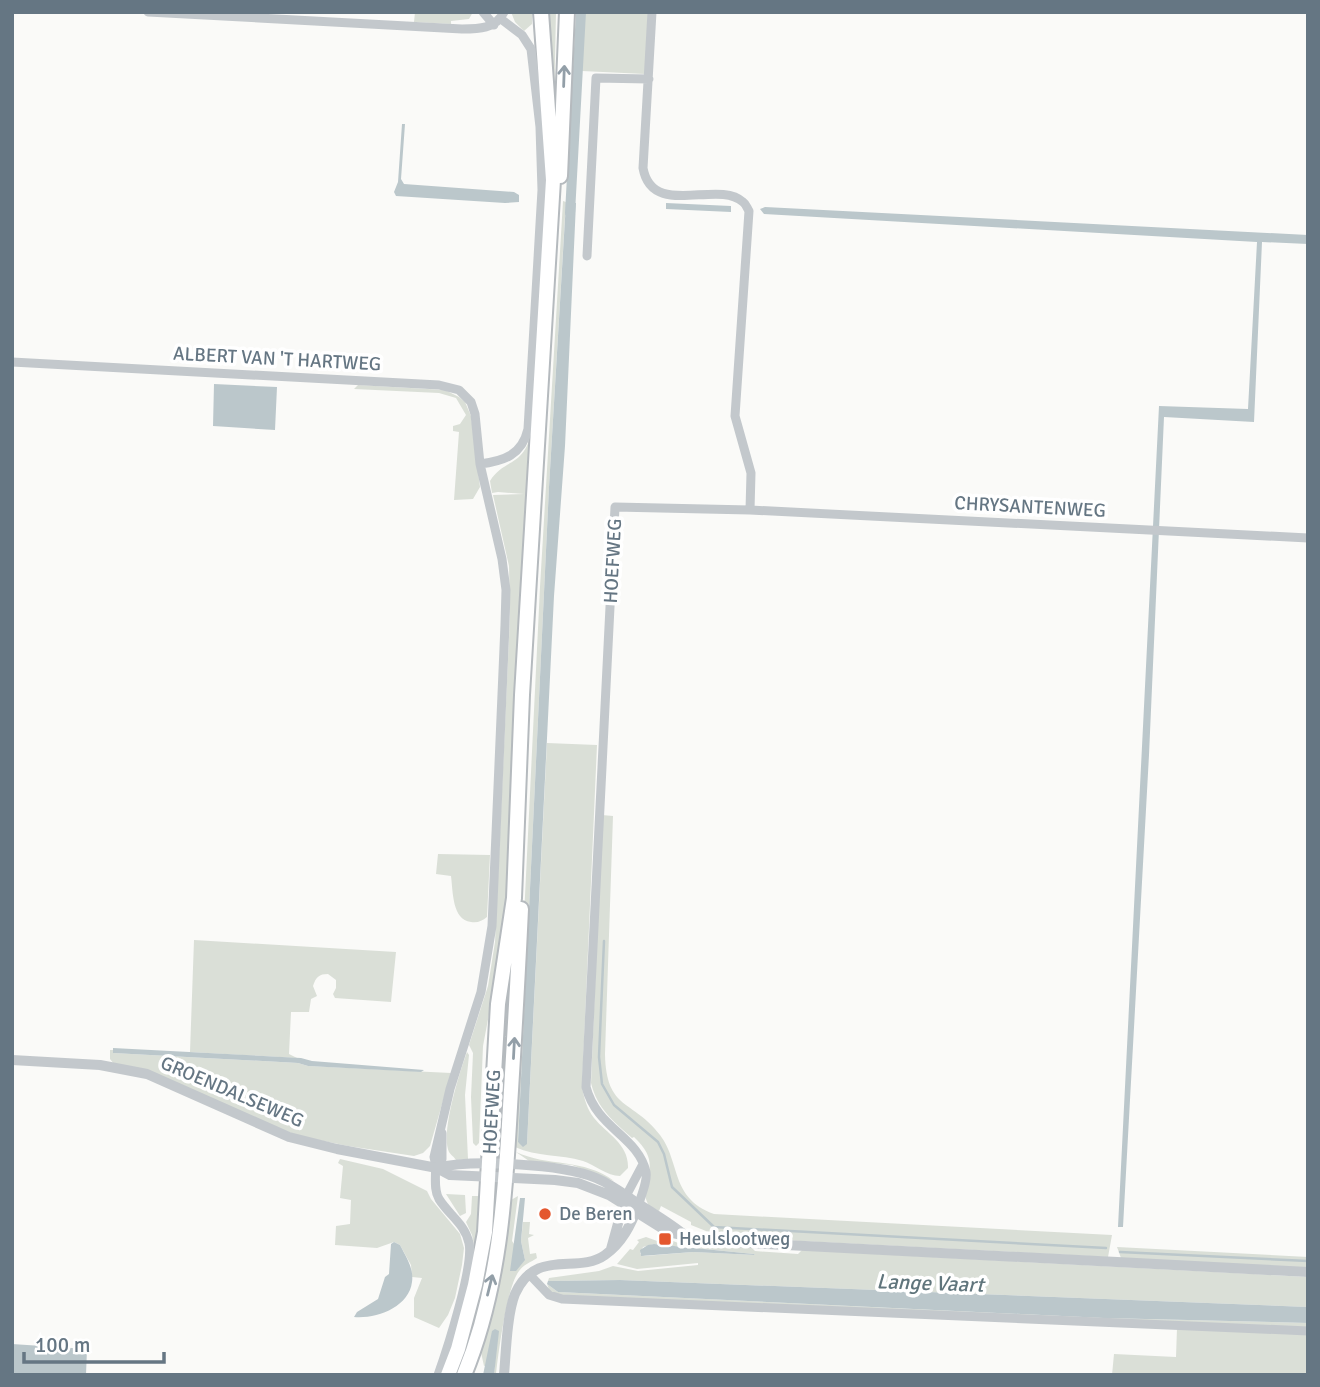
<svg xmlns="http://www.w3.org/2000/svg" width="1320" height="1387" font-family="Signika,sans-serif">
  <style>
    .green { fill: #dadfd7; fill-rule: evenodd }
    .water { fill: #bbc7cb }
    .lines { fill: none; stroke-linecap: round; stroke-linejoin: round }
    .stream { stroke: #bbc7cb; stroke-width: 2.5 }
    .canal { stroke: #bbc7cb; stroke-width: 10 }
    .primary-casing { stroke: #b5babe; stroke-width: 18 }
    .minor { stroke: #c3c8cc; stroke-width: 9 }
    .tertiary { stroke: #c3c8cc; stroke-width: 10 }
    .primary { stroke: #fff; stroke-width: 14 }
    .oneway { stroke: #939fa8 }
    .poi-dot { fill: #e4572e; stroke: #fff; stroke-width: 2.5 }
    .labels { text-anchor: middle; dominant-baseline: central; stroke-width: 7; stroke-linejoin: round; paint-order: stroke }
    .street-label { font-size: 19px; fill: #657683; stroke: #fff }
    .poi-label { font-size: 19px; fill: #657683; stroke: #fff; text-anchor: start }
    .water-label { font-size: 21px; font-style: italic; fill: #60757c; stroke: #fff }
  </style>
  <rect width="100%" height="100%" fill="#fafaf8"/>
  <!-- green -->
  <path class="green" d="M415 12H473L469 19 451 21V24L414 22Z
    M511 12H532V24L524 31 515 22Z
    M547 12H556L554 110Z
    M585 12H648L645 74 582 71Z
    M563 201 566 202 565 217 549 487 518 1142 527 1144 547 743 597 745 582 1087C584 1098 587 1109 594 1118 607 1134 629 1144 628 1168L620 1176C607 1176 595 1165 583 1161 560 1154 537 1157 515 1147L513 1143 540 587Z
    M358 385 445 390 459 397 465 402 471 416 480 487 473 499 454 500 459 432 453 431V426L460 424 466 415 456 398 439 393 354 389Z
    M532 429 507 900 505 929 483 1046 479 1143 476 1146 473 1143 471 1097 473 1053 469 1045 488 986 495 942 510 616 509 566 493 495 524 494 498 492 492 493 490 481C504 458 525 468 532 429Z
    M602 815 613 816 605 1054C606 1111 633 1099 660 1135 681 1163 670 1198 714 1214L1112 1235 1108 1257 721 1237 691 1225V1222L661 1206 659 1211 649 1206C634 1180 668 1169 634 1137L632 1138C613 1121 597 1108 591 1083Z
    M438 854 490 855 487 917C482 921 478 923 471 922 452 920 453 891 451 876L436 874Z
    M194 940 396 952 391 1002 335 998 333 994 336 988V980L328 974C319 974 316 977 313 986L317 996 311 999 309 1012H291L289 1054 297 1058 190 1052Z
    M110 1050H113V1053L298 1063 308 1066 451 1073 430 1146 423 1153 414 1156 348 1146 299 1136 114 1064 110 1059Z
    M467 1052 469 1055 465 1095 468 1159 456 1160C455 1158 450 1154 449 1152 440 1134 460 1071 467 1052Z
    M516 1152C548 1167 584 1158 614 1181L572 1165 529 1161Z
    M340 1159 383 1169 427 1191 431 1199 460 1234 464 1248 462 1265 455 1298 448 1315 439 1328 414 1317V1298L422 1278 412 1277 411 1265 400 1245 394 1242 377 1248 335 1245 336 1226 350 1224 351 1200 340 1198 343 1166 338 1163Z
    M446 1194 465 1195 466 1213 460 1216Z
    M472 1196H480L482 1204 476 1245H474L472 1235 466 1222 471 1214Z
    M518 1196 512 1241 525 1260 521 1241 523 1222H530L529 1234 534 1235 528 1238 530 1254 536 1253 537 1258C531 1262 523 1265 519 1271 507 1286 498 1355 496 1375H494L495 1362 484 1366 480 1348 502 1269 511 1200Z
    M646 1237 660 1242 661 1240 671 1244 673 1241 681 1244 752 1248 755 1251 798 1254 802 1250 1308 1277V1307L620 1280 548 1281 549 1278 599 1271 613 1266 638 1271 698 1265V1263L637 1269 617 1264 630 1249 633 1250 639 1242 637 1240ZM654 1244 754 1254 755 1255 693 1252 645 1256 640 1254 643 1247Z
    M1117 1247 1308 1257V1268L1121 1258Z
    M547 1284 558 1292 1103 1318 1308 1323V1329L562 1296 550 1292Z
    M1177 1328 1308 1334V1375H1112L1114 1354 1176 1357Z"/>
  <!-- water -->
  <path class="water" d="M402 124H405L401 179 404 184 514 192 519 195V202L505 203 396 196 394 192 398 182Z
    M566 202 576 203 565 446 554 596 527 1144 523 1147 518 1142 549 487Z
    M666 203 731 206V212L666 209Z
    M765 207 1308 235V244L1262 242 1254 422 1164 417 1149 755 1123 1227H1118L1159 406 1248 409 1257 242 764 214 760 209Z
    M214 384 277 387 275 430 213 426Z
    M113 1048 301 1058 312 1061 424 1070 421 1072 308 1066 298 1063 113 1053Z
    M520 1198H525L521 1241 525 1260 516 1271H510Z
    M394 1242 400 1245C406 1257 414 1268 412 1282 409 1307 377 1319 354 1317L357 1312 378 1299 385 1277 389 1274 391 1244Z
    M654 1244 754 1254 755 1255 693 1252 641 1256 640 1250 648 1245Z
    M620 1280 1308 1307V1323L1103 1318 558 1292 547 1284 548 1281Z
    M495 1329 499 1331 494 1375H483L492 1331Z
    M12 1344 87 1349 86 1375H12Z"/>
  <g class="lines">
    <!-- stream -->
    <path class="stream" d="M604 941 599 1057 602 1084 614 1105 658 1142 664 1154 672 1187 714 1227 1106 1248
      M1120 1252 1308 1261"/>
    <!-- canal -->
    <path class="canal" d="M570 213 581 12"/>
    <!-- primary casing -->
    <g class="primary-casing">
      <path id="primary" d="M560 176 567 12
        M448 1375 458 1349 475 1285 485 1232 498 1004 514 898 522 695 553 180 541 12
        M464 1375C499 1290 505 1198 510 1107 514 1041 518 975 521 909"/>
    </g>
    <!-- minor -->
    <path class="minor" d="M148 12 462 29C478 29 496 29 504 12
      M483 12 494 25
      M587 256 596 78 649 79
      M12 362 439 385 459 390 471 402 475 414 480 464 502 559 506 590 505 625 492 926 481 992 450 1089 434 1157C438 1171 432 1187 439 1199 449 1215 465 1224 469 1243 474 1266 447 1350 438 1375
      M480 464C504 461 522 455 528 429L542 190 540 127 531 49 522 35 501 19
      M750 510 1308 538
      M437 1168 442 1159V1133
      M626 1196 643 1164
      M639 1204C641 1195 648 1181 646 1172 638 1136 597 1129 586 1087L615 507 750 510 751 473 735 416 749 211C747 208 746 204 743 202 718 179 652 219 643 168L652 12
      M529 1274 549 1295 562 1299 1308 1331"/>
    <!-- tertiary -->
    <path class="tertiary" d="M12 1060 100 1065 147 1074 289 1137 337 1149 437 1168 450 1175 555 1180 578 1183 609 1195 668 1232 711 1241 1308 1272
      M437 1168C471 1159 563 1164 596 1178 611 1184 624 1194 637 1203 653 1213 668 1222 682 1233
      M611 1249 625 1198
      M504 1375C506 1352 507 1314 515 1294 536 1247 577 1275 605 1255 622 1243 631 1225 638 1206"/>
    <!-- primary -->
    <use href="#primary" class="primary"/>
  </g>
  <!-- one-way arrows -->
  <defs><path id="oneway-shaft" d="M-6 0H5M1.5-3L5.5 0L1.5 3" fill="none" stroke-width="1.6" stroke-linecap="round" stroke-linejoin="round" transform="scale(1.75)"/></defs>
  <g class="oneway">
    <use href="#oneway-shaft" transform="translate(564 76) rotate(-88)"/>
    <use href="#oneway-shaft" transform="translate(514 1048) rotate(-87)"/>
    <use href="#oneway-shaft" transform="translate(490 1285) rotate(-76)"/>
  </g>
  <!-- markers -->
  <g class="poi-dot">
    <circle cx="545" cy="1214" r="7"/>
    <rect x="658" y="1232" width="14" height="14" rx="3.5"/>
  </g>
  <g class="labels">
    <!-- street labels -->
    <g class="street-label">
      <text transform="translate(277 359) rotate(3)">ALBERT VAN 'T HARTWEG</text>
      <text transform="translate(1030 507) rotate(3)">CHRYSANTENWEG</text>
      <text transform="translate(613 561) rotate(-87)">HOEFWEG</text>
      <text transform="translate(232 1092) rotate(23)">GROENDALSEWEG</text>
      <text transform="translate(492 1112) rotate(-87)">HOEFWEG</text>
    </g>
    <!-- poi labels -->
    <g class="poi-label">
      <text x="559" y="1214">De Beren</text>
      <text x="679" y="1239">Heulslootweg</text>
    </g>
    <!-- water labels -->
    <g class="water-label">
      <text transform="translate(930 1283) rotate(2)">Lange Vaart</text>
    </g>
  </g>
  <!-- border -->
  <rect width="1320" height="1387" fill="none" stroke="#657683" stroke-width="28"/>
  <!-- scale -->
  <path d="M24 1352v10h140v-10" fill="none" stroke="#657683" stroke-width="3.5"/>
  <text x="35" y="1352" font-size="21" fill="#657683" stroke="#ffffff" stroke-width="5" paint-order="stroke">100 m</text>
</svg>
